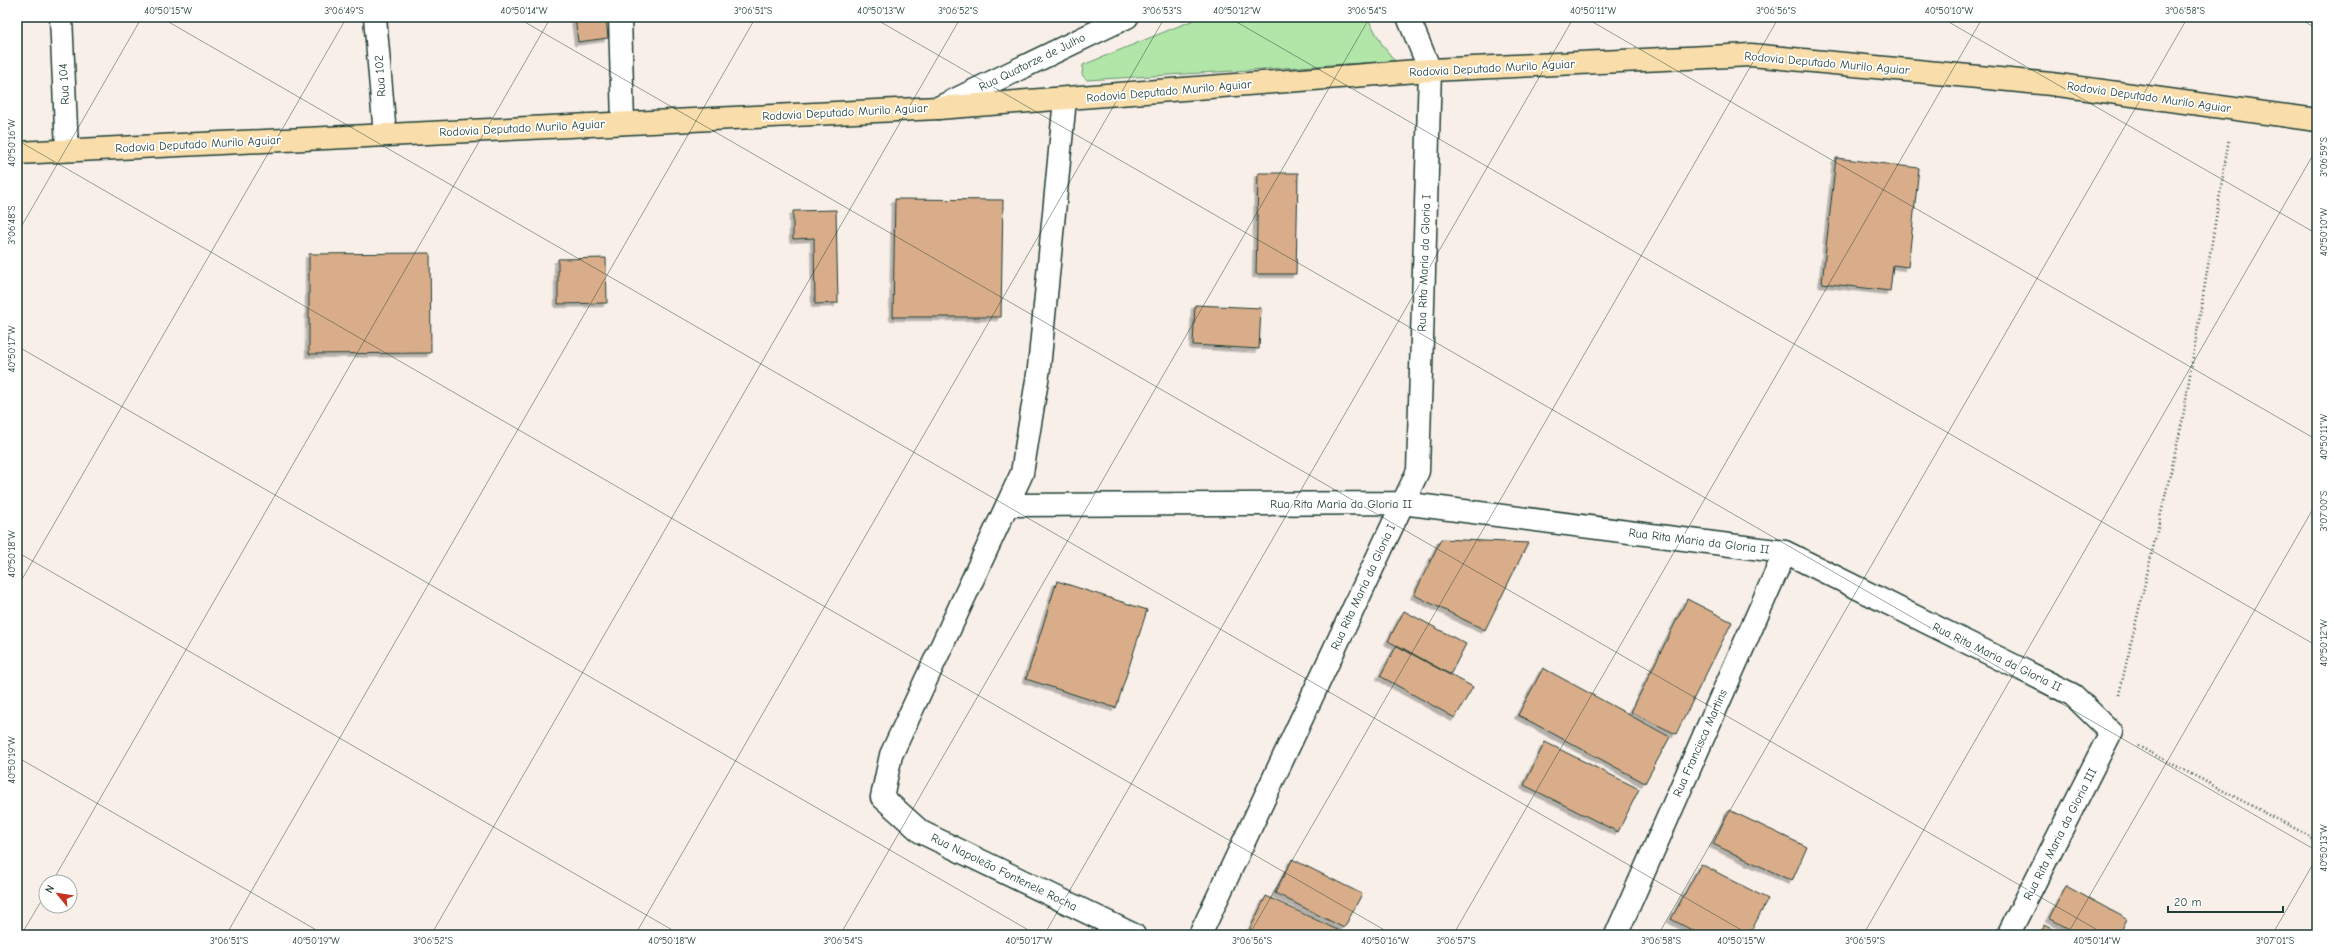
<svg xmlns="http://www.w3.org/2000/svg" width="2334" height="952" font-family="'Comic Neue',sans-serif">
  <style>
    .green { fill: #b1e6a8; stroke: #68926e }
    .building { fill: #d9ad8a; stroke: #1f3d34; filter: url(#shadow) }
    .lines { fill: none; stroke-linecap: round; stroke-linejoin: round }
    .street-casing { stroke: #1f3d34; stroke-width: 25 }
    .secondary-casing { stroke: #1f3d34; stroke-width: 25 }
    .highway-casing { stroke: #1f3d34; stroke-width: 25 }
    .path { stroke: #1f3d34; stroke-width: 2.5; stroke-dasharray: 1 3; stroke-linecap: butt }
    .street { stroke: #fff; stroke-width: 22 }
    .secondary { stroke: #fff; stroke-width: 22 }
    .highway { stroke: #f9deab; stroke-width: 22 }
    .ticks { fill: none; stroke: #1f3d34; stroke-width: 1; stroke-opacity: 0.45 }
    .labels { text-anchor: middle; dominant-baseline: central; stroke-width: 3.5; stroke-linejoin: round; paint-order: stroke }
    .street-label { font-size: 12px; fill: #1f3d34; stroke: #fff }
    .neatline { fill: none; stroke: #1f3d34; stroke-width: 1.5 }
    .ticks-label { font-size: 10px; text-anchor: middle; fill: #1f3d34 }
  </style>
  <defs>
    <filter id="shadow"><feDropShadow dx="-3.5" dy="3.5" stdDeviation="0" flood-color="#0004"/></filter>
  </defs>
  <rect width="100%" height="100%" fill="#f7efe8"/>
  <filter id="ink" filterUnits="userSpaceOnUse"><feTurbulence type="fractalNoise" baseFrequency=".025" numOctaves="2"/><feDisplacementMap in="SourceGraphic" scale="8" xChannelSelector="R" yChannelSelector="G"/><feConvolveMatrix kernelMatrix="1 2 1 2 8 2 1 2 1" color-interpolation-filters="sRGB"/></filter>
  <g filter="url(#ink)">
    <!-- green -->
    <path class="green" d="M1201 17H1367L1383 46 1395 61 1087 80 1082 75 1083 65Z"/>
    <!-- building -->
    <path class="building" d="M575 17H606L608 38 578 42Z
      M1836 158 1919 168 1908 267 1893 265 1890 291 1822 283Z
      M1258 173H1298L1296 274H1256Z
      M895 199 1003 200 1001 317H893Z
      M836 210 838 303 815 304 814 238 793 239V211Z
      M430 253 431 353 309 354V254Z
      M606 258 607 303 558 304V259Z
      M1195 305 1261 308 1259 349 1193 345Z
      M1441 539 1528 543 1485 630 1414 595Z
      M1057 581 1147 610 1116 708 1026 679Z
      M1687 599 1732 622 1676 734 1631 712Z
      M1404 611 1466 644 1450 675 1388 641Z
      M1397 645 1473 687 1455 718 1380 676Z
      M1543 668 1670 737 1645 783 1518 715Z
      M1545 742 1639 789 1618 832 1524 785Z
      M1729 810 1807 847 1792 881 1713 844Z
      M1292 859 1362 894 1344 928 1275 893Z
      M1701 864 1768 899 1749 935H1701L1671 919Z
      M2066 886 2127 919 2119 935H2080L2049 918Z
      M1266 896 1348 935H1247Z
      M2045 925 2064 935H2040Z"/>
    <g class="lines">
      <!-- street casing -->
      <g class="street-casing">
        <path id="street" d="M61 17 67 150
          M375 17 385 135
          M620 17 623 123
          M1065 99 1039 368 1022 473 891 755 882 797 921 832 1134 935
          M1007 505 1402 503 1785 552 2073 695 2111 732 2008 935
          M1200 935 1418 471 1430 70 1408 17
          M1616 935 1785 552"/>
      </g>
      <!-- secondary casing -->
      <g class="secondary-casing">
        <path id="secondary" d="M938 108 1127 17"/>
      </g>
      <!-- highway casing -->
      <g class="highway-casing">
        <path id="highway" d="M17 153 938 108 1430 70 1751 55 2051 84 2317 120"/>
      </g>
      <!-- path -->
      <path class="path" d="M2119 695 2182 423 2229 139
        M2138 746 2317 840"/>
      <!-- street -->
      <use href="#street" class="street"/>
      <!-- secondary -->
      <use href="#secondary" class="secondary"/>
      <!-- highway -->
      <use href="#highway" class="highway"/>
    </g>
  </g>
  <!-- ticks -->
  <path class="ticks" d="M160 17 1750 935M516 17 2106 935M872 17 2317 851M1228 17 2317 646M1584 17 2317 440M1940 17 2317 234M2297 17 2317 29M17 140 1393 935M17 234 142 17M17 346 1037 935M17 552 681 935M17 588 347 17M17 757 325 935M52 882 551 17M21 935 46 893M226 935 756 17M431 935 961 17M635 935 1165 17M840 935 1370 17M1044 935 1574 17M1249 935 1779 17M1453 935 1983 17M1658 935 2188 17M1863 935 2317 148M2067 935 2317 502M2272 935 2317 857"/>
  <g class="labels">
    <!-- street labels -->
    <g class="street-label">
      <text transform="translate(1032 62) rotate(-26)">Rua Quatorze de Julho</text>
      <text transform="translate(1827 63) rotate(5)">Rodovia Deputado Murilo Aguiar</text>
      <text transform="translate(1492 68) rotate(-3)">Rodovia Deputado Murilo Aguiar</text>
      <text transform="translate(380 76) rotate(-94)">Rua 102</text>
      <text transform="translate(64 84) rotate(-93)">Rua 104</text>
      <text transform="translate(1169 91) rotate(-5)">Rodovia Deputado Murilo Aguiar</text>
      <text transform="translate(2149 97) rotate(8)">Rodovia Deputado Murilo Aguiar</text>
      <text transform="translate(845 112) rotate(-3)">Rodovia Deputado Murilo Aguiar</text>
      <text transform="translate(522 128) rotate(-3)">Rodovia Deputado Murilo Aguiar</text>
      <text transform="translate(198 144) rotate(-3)">Rodovia Deputado Murilo Aguiar</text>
      <text transform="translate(1424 263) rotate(-88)">Rua Rita Maria da Gloria I</text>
      <text x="1341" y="504">Rua Rita Maria da Gloria II</text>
      <text transform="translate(1699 541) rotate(7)">Rua Rita Maria da Gloria II</text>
      <text transform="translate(1363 587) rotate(-65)">Rua Rita Maria da Gloria I</text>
      <text transform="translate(1997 657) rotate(26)">Rua Rita Maria da Gloria II</text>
      <text transform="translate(1700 743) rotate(-66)">Rua Francisca Martins</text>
      <text transform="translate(2060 834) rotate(-63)">Rua Rita Maria da Gloria III</text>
      <text transform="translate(1004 872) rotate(26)">Rua Napoleão Fontenele Rocha</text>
    </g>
  </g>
  <!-- margin -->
  <rect width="2334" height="952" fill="none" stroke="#fff" stroke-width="44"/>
  <!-- north arrow -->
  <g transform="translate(58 894) rotate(300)"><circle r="19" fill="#ffffff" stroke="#a5b1ae"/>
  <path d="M0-3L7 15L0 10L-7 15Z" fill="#c8321e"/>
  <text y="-6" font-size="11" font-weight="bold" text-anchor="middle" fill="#1f3d34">N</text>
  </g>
  <!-- scale -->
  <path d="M2168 906v6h115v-6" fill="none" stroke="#1f3d34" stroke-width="2"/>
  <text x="2174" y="906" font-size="12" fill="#1f3d34" stroke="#ffffff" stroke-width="3" paint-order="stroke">20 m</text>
  <rect x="22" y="22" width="2290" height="908" class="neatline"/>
  <g class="ticks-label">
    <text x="168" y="14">40°50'15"W</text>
    <text x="344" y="14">3°06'49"S</text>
    <text x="524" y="14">40°50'14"W</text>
    <text x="753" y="14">3°06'51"S</text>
    <text x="881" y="14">40°50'13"W</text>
    <text x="958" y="14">3°06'52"S</text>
    <text x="1162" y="14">3°06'53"S</text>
    <text x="1237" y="14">40°50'12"W</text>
    <text x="1367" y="14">3°06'54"S</text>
    <text x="1593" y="14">40°50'11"W</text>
    <text x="1776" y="14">3°06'56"S</text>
    <text x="1949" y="14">40°50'10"W</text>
    <text x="2185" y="14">3°06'58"S</text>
    <text transform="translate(11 143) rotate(-90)" y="4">40°50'16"W</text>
    <text transform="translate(2323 157) rotate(-90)" y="4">3°06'59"S</text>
    <text transform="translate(11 225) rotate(-90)" y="4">3°06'48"S</text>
    <text transform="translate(2323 232) rotate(-90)" y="4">40°50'10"W</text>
    <text transform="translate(11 349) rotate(-90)" y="4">40°50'17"W</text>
    <text transform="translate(2323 437) rotate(-90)" y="4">40°50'11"W</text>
    <text transform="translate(2323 511) rotate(-90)" y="4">3°07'00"S</text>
    <text transform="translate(11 554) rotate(-90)" y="4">40°50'18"W</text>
    <text transform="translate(2323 643) rotate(-90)" y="4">40°50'12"W</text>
    <text transform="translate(11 760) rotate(-90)" y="4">40°50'19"W</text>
    <text transform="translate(2323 848) rotate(-90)" y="4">40°50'13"W</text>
    <text x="229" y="944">3°06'51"S</text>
    <text x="316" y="944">40°50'19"W</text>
    <text x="433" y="944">3°06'52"S</text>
    <text x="672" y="944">40°50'18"W</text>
    <text x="843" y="944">3°06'54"S</text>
    <text x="1029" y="944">40°50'17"W</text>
    <text x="1252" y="944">3°06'56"S</text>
    <text x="1385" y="944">40°50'16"W</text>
    <text x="1456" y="944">3°06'57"S</text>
    <text x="1661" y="944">3°06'58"S</text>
    <text x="1741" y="944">40°50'15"W</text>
    <text x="1865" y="944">3°06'59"S</text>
    <text x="2097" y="944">40°50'14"W</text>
    <text x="2275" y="944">3°07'01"S</text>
  </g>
</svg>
